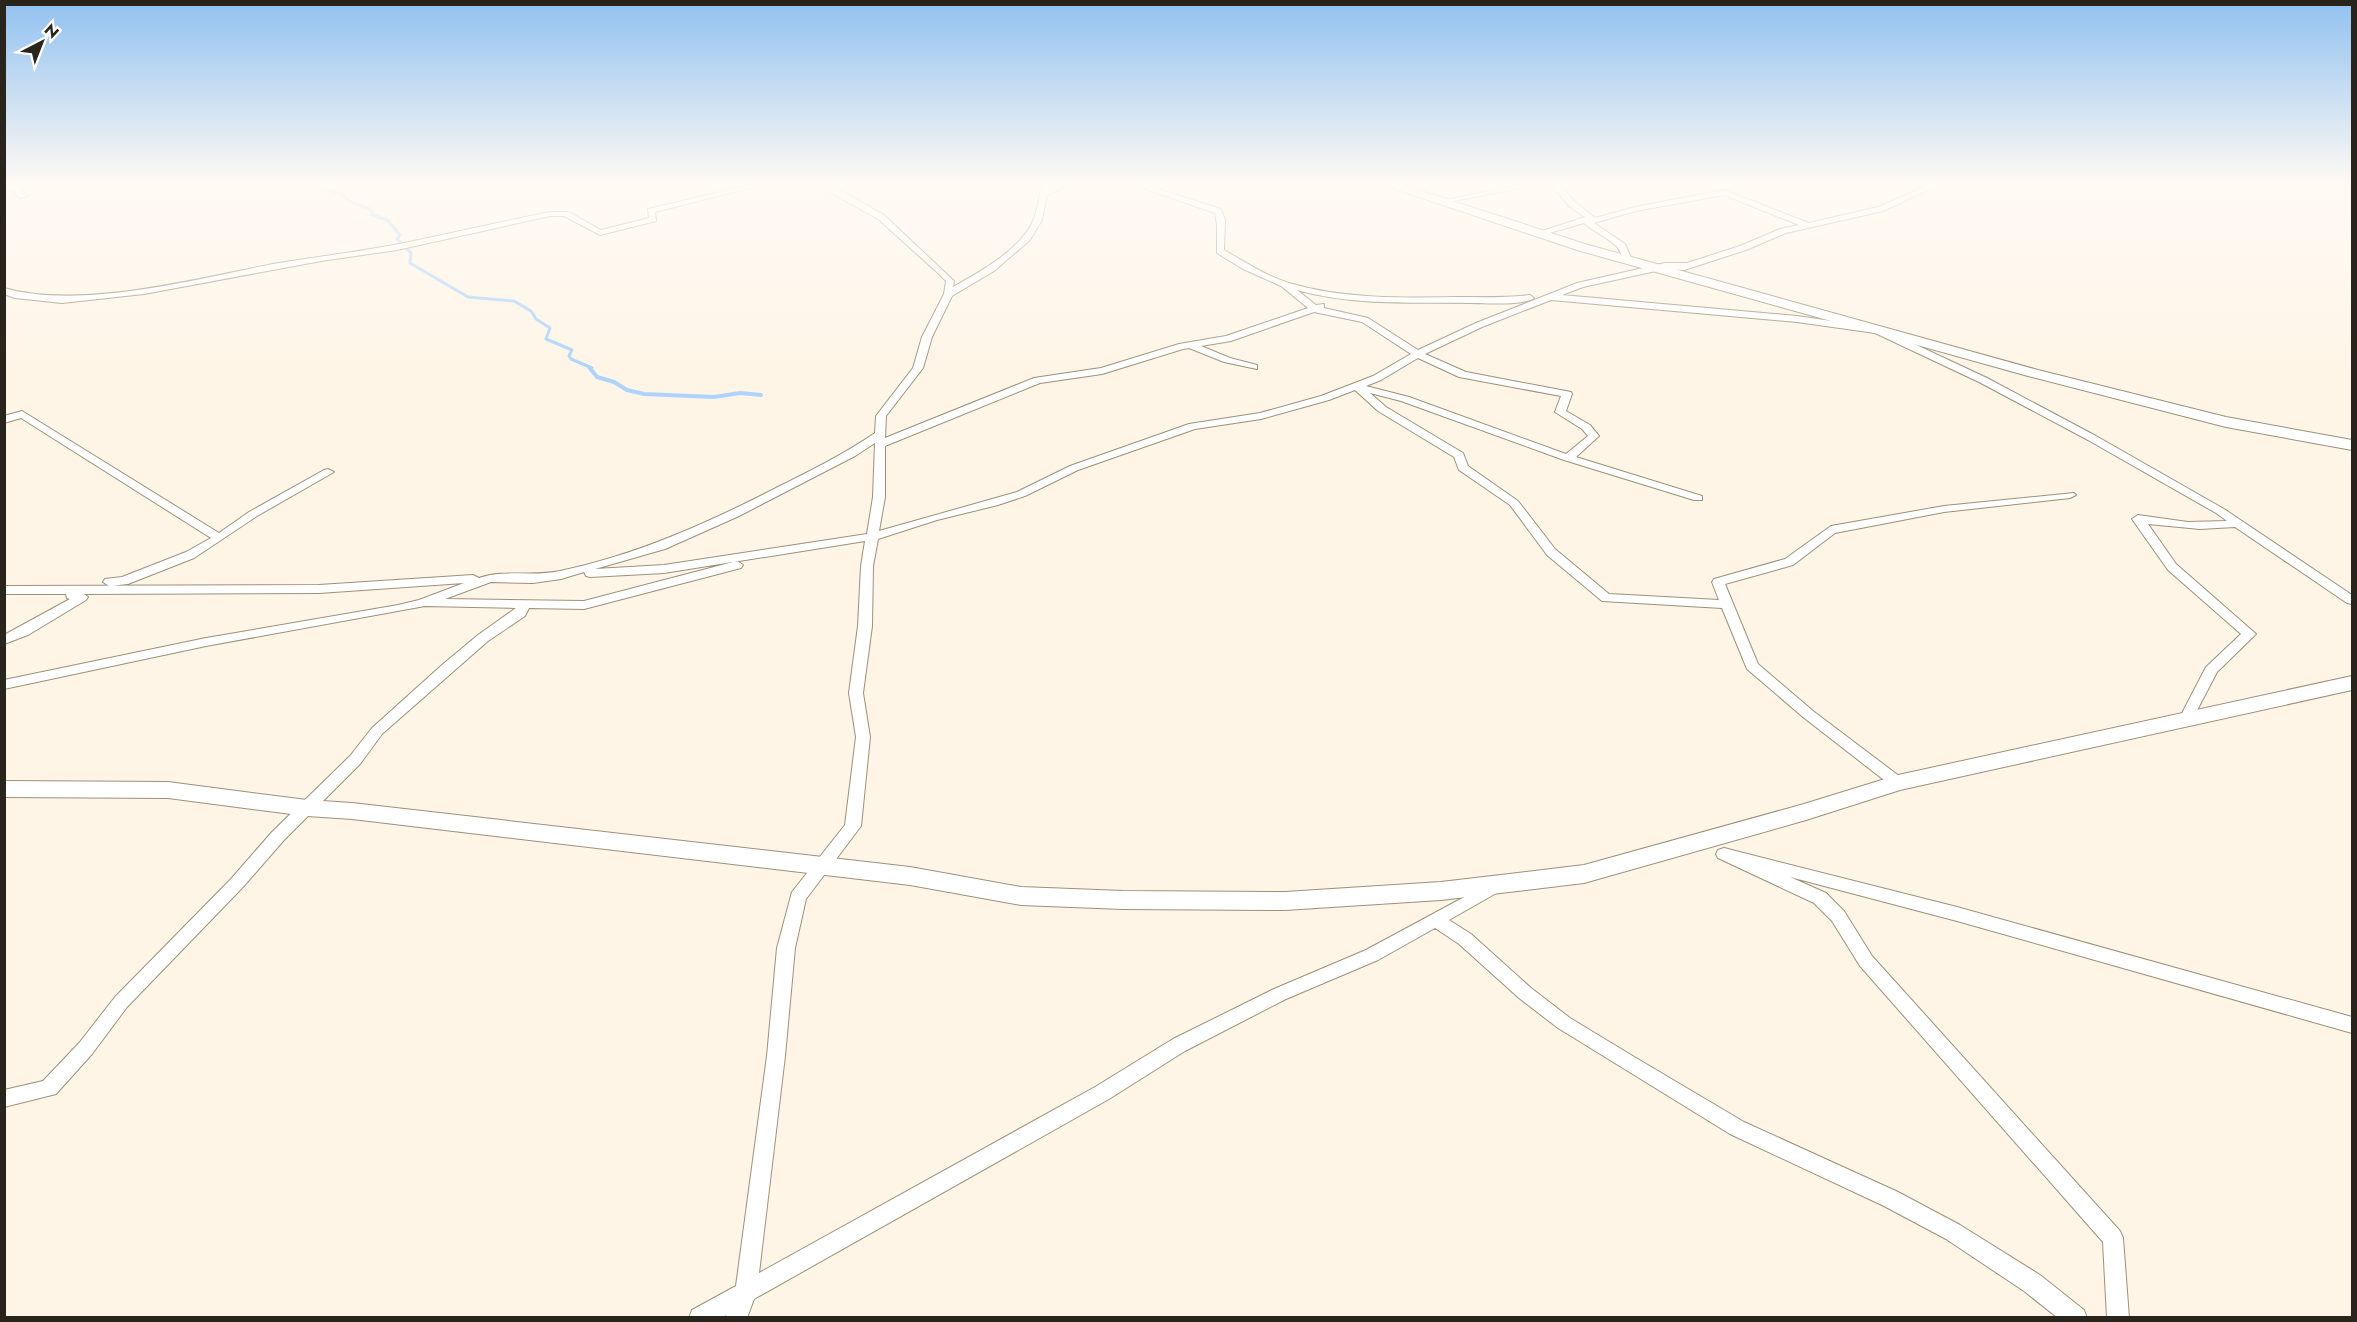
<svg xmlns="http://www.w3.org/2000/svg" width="2357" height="1322" font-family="Jost,sans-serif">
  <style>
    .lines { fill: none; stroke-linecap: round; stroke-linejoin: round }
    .stream-far1 { stroke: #aed4fd; stroke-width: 3 }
    .stream { stroke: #aed4fd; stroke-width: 4 }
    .street-casing { stroke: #9d907a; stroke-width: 2 }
    .secondary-casing { stroke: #9d907a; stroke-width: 2 }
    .street { fill: #fff; fill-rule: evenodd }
    .secondary { fill: #fff; fill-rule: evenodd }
  </style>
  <rect width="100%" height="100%" fill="#fef5e7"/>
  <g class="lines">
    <!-- stream-far1 -->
    <path class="stream-far1" d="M304 184 342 194 349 201 372 210V215L387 220 400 235 397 239 411 253 410 263 468 297 514 301 531 311 536 319 550 328 546 339 572 350 569 356 571 359 592 368"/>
    <!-- stream -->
    <path class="stream" d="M589 367 597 377 614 382 627 390 644 394 714 397 740 393 761 395"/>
    <!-- street casing -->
    <g class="street-casing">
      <path id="street" d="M4 184 19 187 27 196 20 198 13 191 4 188Z
        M754 184H766L655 212 656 221 600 235 564 216H550L397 250 321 261 144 294 62 303 15 298 4 294V288C80 310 196 279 273 264 315 257 357 252 399 244 449 234 500 222 550 212H569L601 230 649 218 648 209Z
        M826 184H855L838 189 884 215 954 281 953 287C980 272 1020 250 1033 221 1038 210 1039 196 1042 184H1050L1049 189 1060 184H1070L1047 195 1042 220 1030 240 994 271 952 296 932 337 923 368 886 416 885 438 1034 378 1101 368 1179 344 1226 336 1308 308 1281 286 1243 269 1217 253V225L1215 213 1131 184H1142L1221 209 1225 220 1224 250C1245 262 1266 276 1289 283 1343 299 1401 298 1457 297 1481 297 1506 298 1530 295L1534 298C1523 306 1487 303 1471 303 1413 302 1354 306 1297 290L1316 305 1324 304V308L1368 318 1418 350 1476 323 1577 283 1665 263H1687L1740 246 1780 229 1799 225 1724 195 1636 211 1594 223 1625 244 1632 260 1628 263C1621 259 1622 252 1617 247 1607 237 1594 232 1584 223L1539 236V232L1585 217 1569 206 1553 187 1554 184H1562L1561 187 1575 202 1595 218 1635 207 1724 190 1809 223 1878 207 1931 184H1941L1883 211 1786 233 1746 250 1684 270 1665 269 1583 287 1562 295 1797 316 1880 328 1987 378 2096 436 2224 509 2352 595V604L2347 603 2235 527 2200 529 2148 524 2176 564 2256 634 2217 672 2191 722H2181L2179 719 2206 667 2241 634 2168 570 2132 519 2138 515 2188 522 2227 521 2216 513 2088 440 1979 382 1875 333 1797 322 1551 300 1482 327 1425 354 1466 372 1571 392 1572 394 1566 411 1590 425 1599 436 1576 457 1702 496V500H1694L1564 460 1401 401 1370 393 1386 407 1463 453 1468 466 1518 501 1555 549 1609 594 1719 600 1712 582 1714 579 1785 559 1831 526 1944 506 2074 493 2076 495 2070 498 1944 512 1835 533 1793 565 1725 584 1758 664 1813 711 1903 779 1906 783 1903 787H1893L1803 717 1747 669 1722 608 1602 601 1547 555 1510 505 1459 470 1454 457 1378 411 1355 390 1329 400 1261 419 1195 429 1078 470 1025 496 998 505 937 520 878 539 873 566 872 626 863 693 870 737 861 826 806 899 795 948 785 1056 759 1273 1095 1087 1173 1039 1274 989 1366 950 1494 881 1500 883 1502 887 1500 891 1449 920 1471 934 1531 988 1570 1018 1631 1055 1744 1122 1898 1192 1960 1225 2040 1275 2084 1310 2087 1318H2058L2024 1291 1946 1239 1884 1206 1730 1134 1558 1028 1519 998 1459 944 1435 928 1378 960 1286 999 1185 1051 1109 1099 754 1299 747 1318H725L726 1315 722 1318H689L692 1310 736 1286 767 1056 777 948 792 892 845 825 856 737 849 693 858 626 861 566 865 541 664 573 590 577 586 576 584 572 561 579 533 583 491 582 445 599 584 601 737 561 743 565 741 568 584 609 529 608 525 616 488 641 382 734 360 764 284 840 243 887 127 1007 92 1054 56 1094 4 1107V1090L43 1081 80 1042 115 997 231 879 272 832 350 756 372 728 442 665 478 635 516 608 425 606 206 646 4 689V680L206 638 398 605 419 600 464 583 319 593 84 594 88 597 86 600 28 635 4 644V635L70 599 67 598 66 594H4V586L319 585 473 575 479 578C503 569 533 577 560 571 637 555 710 522 780 486 812 470 844 454 875 433L876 416 913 368 922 337 944 294 946 281 938 273 878 219 833 194ZM1314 312 1362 322 1411 354 1373 376 1321 396 1260 413 1189 424 1070 466 1017 492 879 531 885 497V446L1040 383 1102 374 1183 349 1189 348 1224 362 1257 369V365L1230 358 1201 346 1231 341ZM1418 358 1459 377 1561 396 1555 412 1582 429 1588 436 1566 454 1409 397 1366 386 1381 380ZM875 443 873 497 867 534 664 565 595 569 665 549 739 516 855 456Z
        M1525 184H1540L1444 203 1440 201Z
        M22 411 219 533 249 512 324 470 328 469 334 472 257 516 194 558 128 584 109 586 103 582 105 579 122 577 186 552 211 538 21 418 4 423V416Z
        M1724 848 1957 907 2352 1017V1033L1957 921 1790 877 1826 893 1844 911 1872 956 2120 1231 2123 1238 2129 1318H2107L2103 1242 1860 966 1832 921 1814 903 1718 858 1716 854 1718 850Z"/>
    </g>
    <!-- secondary casing -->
    <g class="secondary-casing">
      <path id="secondary" d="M1385 184H1400L1585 244 2038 370 2226 417 2352 440V450L2226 427 2028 376 1577 250 1386 186Z
        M2352 676V690L1900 790 1806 820 1584 883 1441 900 1285 910 1123 909 1021 905 910 885 352 819 307 816 168 798 4 797V781L168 782 307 800 352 803 910 867 1021 887 1123 891 1285 892 1441 882 1584 865 1804 804 1898 775Z"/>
    </g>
    <!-- street -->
    <use href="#street" class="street"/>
    <!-- secondary -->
    <use href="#secondary" class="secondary"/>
  </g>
  <!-- sky -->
  <linearGradient id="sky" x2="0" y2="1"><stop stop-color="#91c1f0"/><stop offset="0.5" stop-color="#fffaf4"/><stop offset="1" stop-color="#fffaf4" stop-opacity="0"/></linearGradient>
  <rect width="2357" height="369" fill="url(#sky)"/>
  <!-- border -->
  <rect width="2357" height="1322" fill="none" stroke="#2a251c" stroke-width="12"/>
  <!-- north arrow -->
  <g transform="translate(42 42) rotate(42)" stroke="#ffffff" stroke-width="4.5" paint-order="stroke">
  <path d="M0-4.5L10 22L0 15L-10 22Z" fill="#2a251c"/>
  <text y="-9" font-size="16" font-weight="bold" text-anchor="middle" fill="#2a251c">N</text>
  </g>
</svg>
